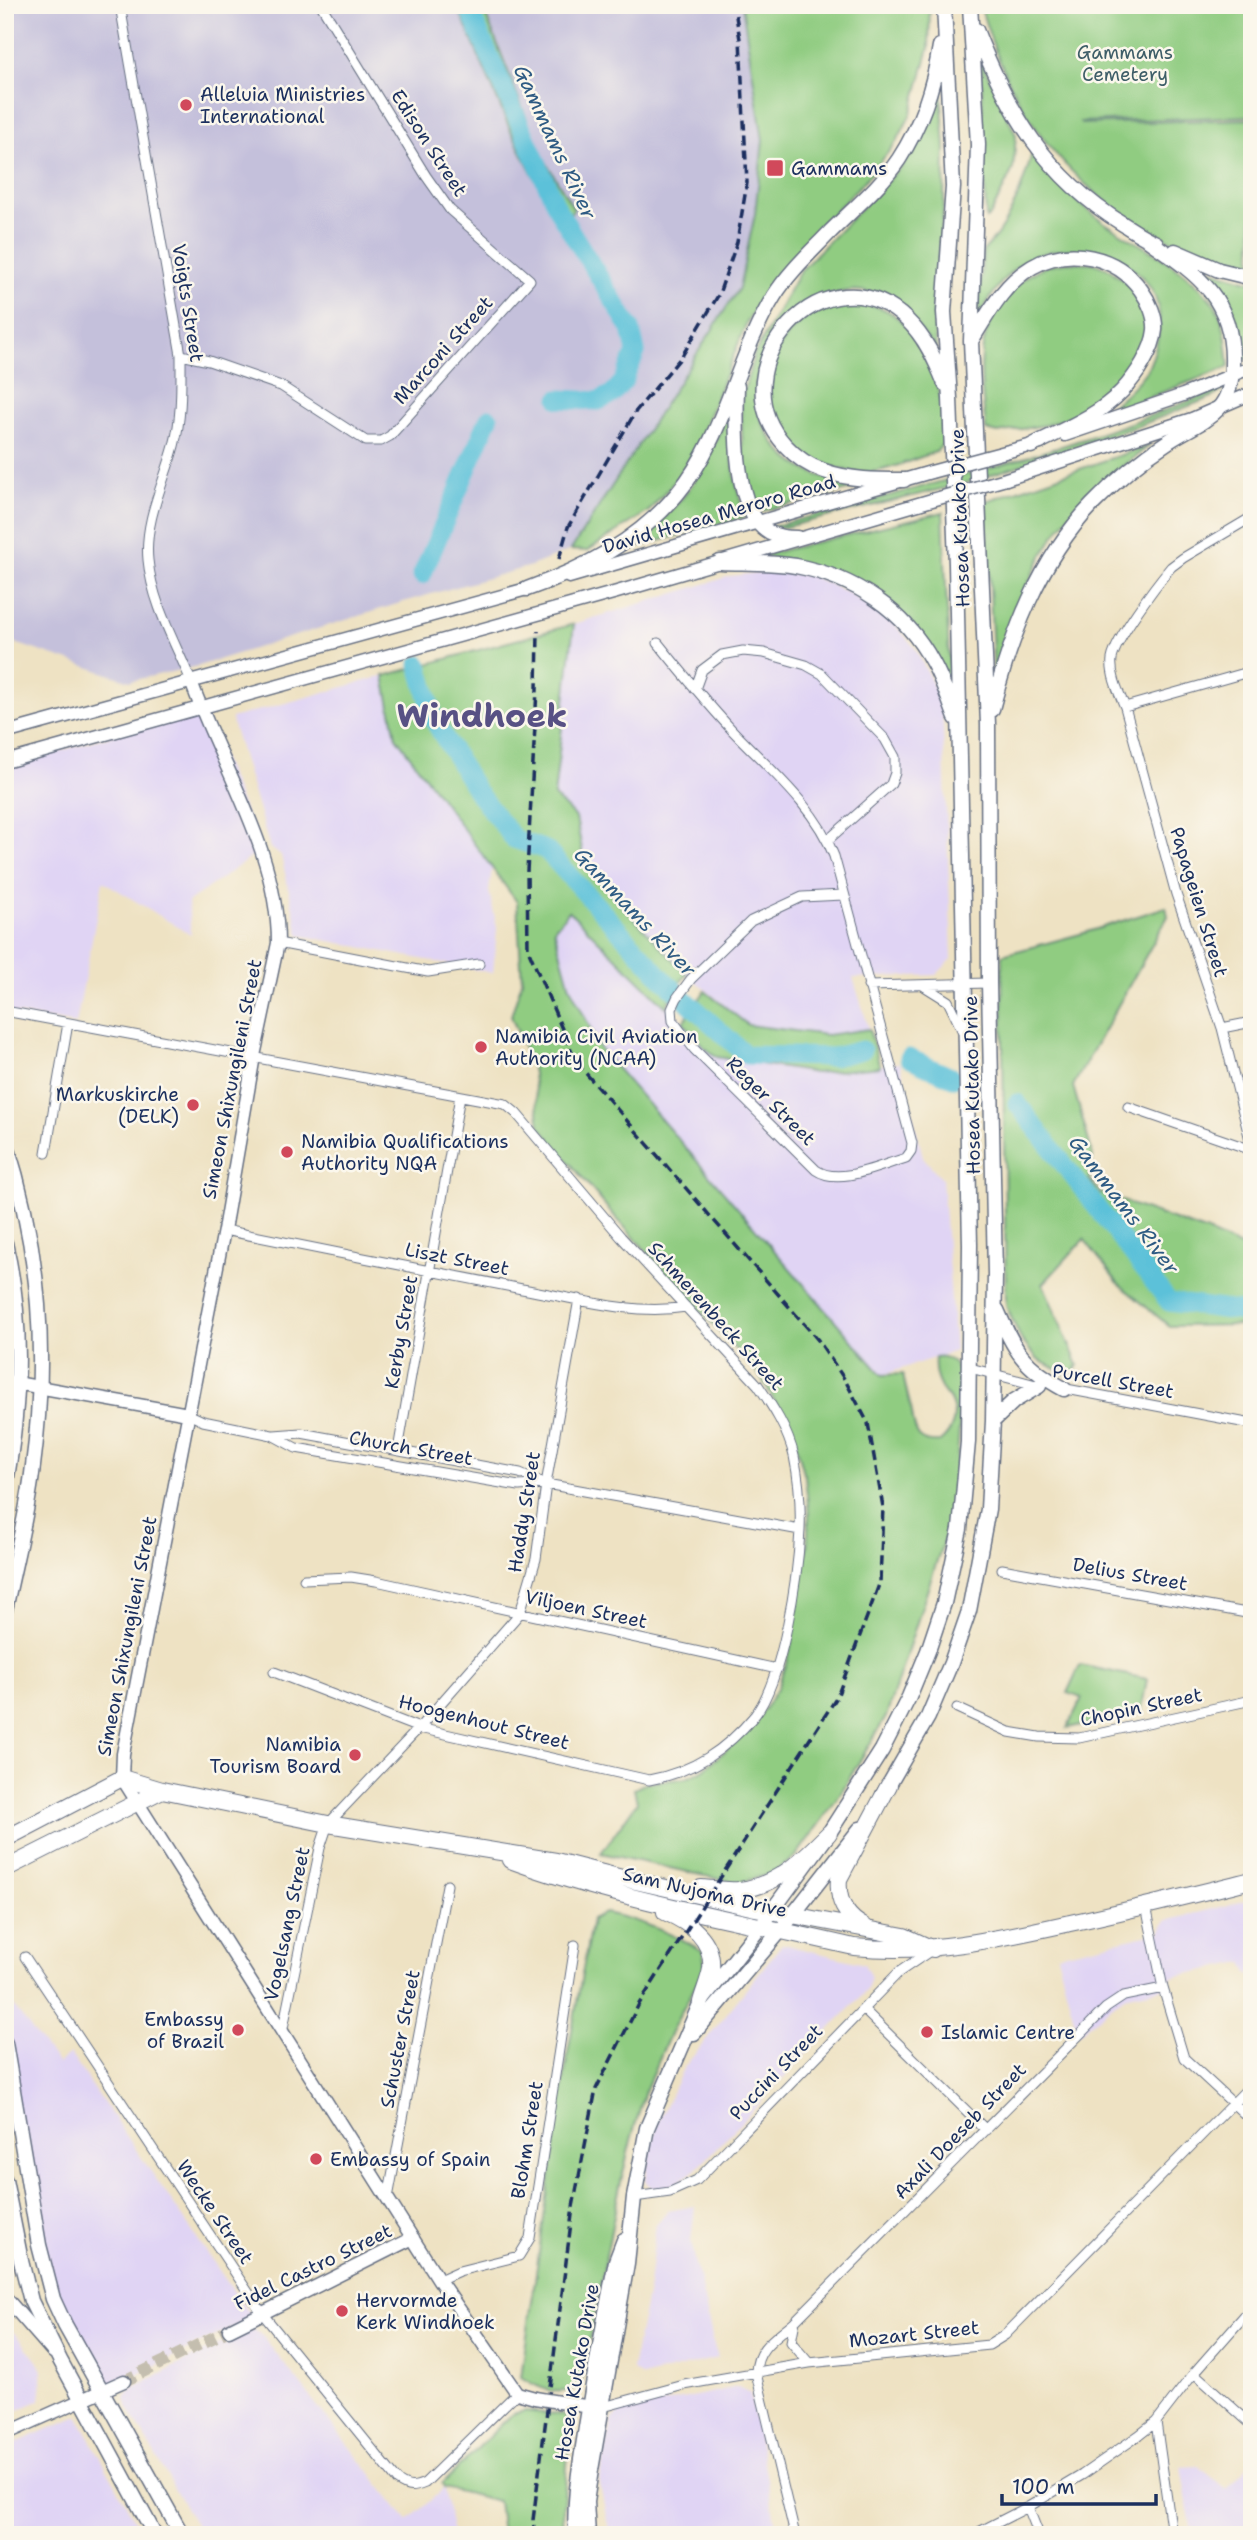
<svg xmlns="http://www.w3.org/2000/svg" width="1257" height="2540" font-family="'Shantell Sans',sans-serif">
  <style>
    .built { fill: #e0d4f4 }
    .industrial { fill: #c4c0db }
    .green { fill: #90cc81; stroke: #567e70; stroke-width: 2 }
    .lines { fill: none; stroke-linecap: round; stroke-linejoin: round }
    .river { stroke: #5bc1d9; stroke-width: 19 }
    .secondary-tunnel { stroke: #c4beaf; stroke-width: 12; stroke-dasharray: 12 6; stroke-linecap: butt }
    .street-casing { stroke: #656e81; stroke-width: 11 }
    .secondary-casing { stroke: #656e81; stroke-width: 15 }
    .primary-casing { stroke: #656e81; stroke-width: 17 }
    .highway-casing { stroke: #656e81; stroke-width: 18 }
    .street { stroke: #fff; stroke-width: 9 }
    .secondary { stroke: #fff; stroke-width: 12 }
    .primary { stroke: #fff; stroke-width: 14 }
    .highway { stroke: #fff; stroke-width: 16 }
    .rail { stroke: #1b2f5e; stroke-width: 3.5; stroke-dasharray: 10 5; stroke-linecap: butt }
    .secondary-bridge-casing { stroke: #656e81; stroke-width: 15; stroke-linecap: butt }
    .secondary-bridge { stroke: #fff; stroke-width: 12 }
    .poi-dot { fill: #d1495b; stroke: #fbf7ec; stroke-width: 2.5 }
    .labels { text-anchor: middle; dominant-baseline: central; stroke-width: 5; stroke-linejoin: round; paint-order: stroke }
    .park-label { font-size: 19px; fill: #3e5e68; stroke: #fbf7ec }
    .poi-label { font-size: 19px; fill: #1b2f5e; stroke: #fbf7ec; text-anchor: start }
    .street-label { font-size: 19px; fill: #1b2f5e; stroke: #fbf7ec }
    .water-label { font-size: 21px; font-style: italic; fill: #2e5b83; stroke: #fbf7ec }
    .town-label { font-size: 33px; font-weight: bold; fill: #585184; stroke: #fbf7ec }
  </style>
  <rect width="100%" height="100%" fill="#fbf7ec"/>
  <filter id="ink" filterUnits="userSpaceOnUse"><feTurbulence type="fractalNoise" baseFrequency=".0143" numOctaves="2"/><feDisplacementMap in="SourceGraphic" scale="14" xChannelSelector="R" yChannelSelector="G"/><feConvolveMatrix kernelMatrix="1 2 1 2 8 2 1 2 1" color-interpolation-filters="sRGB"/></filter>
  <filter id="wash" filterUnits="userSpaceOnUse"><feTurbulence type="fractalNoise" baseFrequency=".00686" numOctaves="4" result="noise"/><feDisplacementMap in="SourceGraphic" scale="28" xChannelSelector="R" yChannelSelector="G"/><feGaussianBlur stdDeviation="1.57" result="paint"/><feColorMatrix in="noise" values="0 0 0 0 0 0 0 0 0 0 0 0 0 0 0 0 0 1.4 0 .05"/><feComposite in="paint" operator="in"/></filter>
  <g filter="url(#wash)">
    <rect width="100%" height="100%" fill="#eee2c3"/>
    <!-- built -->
    <path class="built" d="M772 571 811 576 847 592 890 619 915 648 942 703 952 959 936 975 853 978 869 1029 827 1035 748 1025 687 974 585 866 576 818 554 796 574 624 731 576Z
      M384 676 396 737 492 868 489 891 497 928 493 973 299 935 281 855 270 848 231 718Z
      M201 708 261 850 188 902 191 935 103 881 76 1024 5 1012V768Z
      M570 911 683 1022 704 1047 815 1073 900 1063 923 1157 942 1179 955 1351 882 1375 601 1050 570 987 554 929Z
      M1252 1899V1974L1249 1976 1243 1962 1172 1977 1163 1988 1124 1996 1078 2034 1057 1955 1160 1932 1166 1921Z
      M782 1944 864 1964 871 1977 867 1990 696 2170 675 2184 661 2189 652 2188 646 2182 647 2167 657 2124 683 2069Z
      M5 1995 58 2064 70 2054 252 2318 104 2391 53 2299 5 2043Z
      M695 2206 691 2241 717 2358 642 2377 632 2369 649 2286 656 2224 668 2211Z
      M5 2324 21 2340 43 2369 40 2400 5 2416Z
      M246 2330H255L263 2337 408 2521 444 2488 453 2535H201L127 2406 125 2398 130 2390Z
      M738 2387 750 2393 778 2535H610L599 2479 613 2418 620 2412Z
      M78 2416 143 2535H5V2448Z
      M1252 2462V2535H1205L1191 2526 1181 2467 1198 2466 1227 2489Z"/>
    <!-- industrial -->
    <path class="industrial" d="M5 5H742L763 140 755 214 739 288 571 550 531 566 410 600 198 666 130 681 12 642 5 637Z"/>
    <!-- green -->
    <path class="green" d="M457 5H482L528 122 533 140 574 209 559 226 510 129Z
      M742 5H930L929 48 911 114 897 141 870 175 803 245 767 288 747 322 695 450 676 480 649 511 587 551 571 550 739 288 755 214 763 140Z
      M980 5H1252V116L1080 122 1081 124 1252 119V267C1216 262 1183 248 1152 231 1059 180 1009 106 980 5Z
      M981 60 1016 135 1013 169 990 216 986 219Z
      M940 76 945 148 944 204 933 307 936 350C912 319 883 280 838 293 830 295 818 296 813 301 802 312 793 328 785 340 777 351 760 366 757 379 754 392 757 409 762 421 781 467 818 479 864 486L758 512 750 494 743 459 741 401 754 355 800 271 902 166 918 142 931 114Z
      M1032 153C1053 178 1075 202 1102 221 1139 246 1194 270 1217 309 1226 326 1227 348 1229 367L1100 416C1116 402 1134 388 1146 371 1153 360 1156 348 1158 336 1172 266 1087 232 1031 258 1006 270 992 295 978 317L983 251C1009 226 1023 187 1032 153Z
      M1066 262 1093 263 1109 269 1139 293 1149 323 1147 340 1141 356 1113 391 1095 405 1072 416 1046 425 998 433 986 430C984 405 979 379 982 355 985 319 1011 280 1045 267 1052 264 1060 264 1066 262Z
      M1193 265 1252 282V356L1240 362 1236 334Z
      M843 302C855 303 869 304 881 308 912 319 936 370 941 401 943 415 942 430 943 444L936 452C913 459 888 471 864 473 854 474 843 469 833 467 766 450 745 374 796 326 810 313 825 307 843 302Z
      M1219 389H1222V391L1212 397 1138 426 966 483 781 528H769C805 517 841 509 877 499 993 468 1109 435 1219 389Z
      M730 407C728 446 734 480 745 517L623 551C686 508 701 476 730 407Z
      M1150 445C1121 468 1089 491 1065 521 1029 567 1012 623 994 678L986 501Z
      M943 512 950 684 894 607 763 555Z
      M574 624 554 796 576 818 585 866 687 974 675 989 666 1007 569 911 554 929 570 987 601 1050 882 1375 903 1374C905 1386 908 1397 911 1408 915 1428 913 1444 940 1442 953 1431 958 1416 950 1400 947 1395 942 1391 940 1386 935 1377 934 1367 935 1357 948 1354 957 1366 962 1377L955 1497 950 1521 886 1717 837 1799 796 1856 774 1873 738 1883 601 1853 637 1802 634 1789 646 1783 687 1778 703 1770 740 1738 761 1714 777 1689 790 1651 807 1549 809 1514 805 1476 793 1433 760 1376 610 1211 540 1127 532 1067 511 1016 522 981 517 902 396 737 384 676Z
      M1166 907 1168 916 1073 1086 1093 1156 1089 1179 1100 1193 1210 1233 1245 1249 1252 1248V1325L1169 1326 1119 1284 1084 1239 1043 1284 1078 1365 1071 1377 1038 1360 1022 1341 1006 1306 1002 955 1084 933Z
      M705 991 748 1025 827 1035 869 1029 880 1067 815 1073 717 1057 704 1047 683 1022Z
      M1080 1665 1147 1679 1141 1713 1067 1728 1082 1698 1067 1693Z
      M605 1913C641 1920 671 1933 703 1951L705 1967 671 2032 645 2091 631 2140 619 2190 581 2384C562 2399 539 2389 521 2377L568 2052 592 1919Z
      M525 2411 563 2415 571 2424 563 2507 564 2535H502L498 2501 444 2488 442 2484 512 2414Z"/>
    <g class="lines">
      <!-- river -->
      <path class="river" d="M467 5 559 212 631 329 636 352 623 382 611 395 598 401 559 399
        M422 575 489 418
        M419 665 435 722 477 792 514 839 546 850 665 981 746 1055 833 1057 862 1050
        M909 1058 953 1078
        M1017 1103 1169 1302 1252 1313"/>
    </g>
  </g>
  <g filter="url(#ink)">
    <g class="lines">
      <!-- secondary-tunnel -->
      <path class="secondary-tunnel" d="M124 2381 229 2330"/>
      <!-- street casing -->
      <g class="street-casing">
        <path id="street" d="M120 5 181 355C181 386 182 416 174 446 164 483 144 521 148 560 152 603 175 642 191 681
          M181 355 209 361 281 386 366 441H381L390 436 530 280 450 210 426 176 321 5
          M1252 517 1183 558 1171 567C1156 585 1116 638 1112 659 1110 675 1119 693 1125 707L1176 894 1222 1028 1252 1148
          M658 643C682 673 706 702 732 730 768 768 815 806 834 856L912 1143 911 1151 906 1158C881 1165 839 1186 816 1170L694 1049 673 1021 672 1009 677 998 691 979 751 921 802 897 843 895
          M695 689 702 670 722 655 743 651 764 653 806 665 822 674 885 739 895 757V773L891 784 828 840
          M1125 707 1252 671
          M278 943 428 972 479 964
          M868 986 989 983
          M924 986 948 1001 963 1032
          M5 1011 505 1104 516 1113 621 1237 758 1385C773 1407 788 1430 794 1456 799 1480 801 1506 800 1530 798 1576 783 1679 755 1715 726 1750 693 1772 649 1780L419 1728 274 1672
          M1222 1028 1252 1022
          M1128 1107 1252 1150
          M46 1153 68 1023
          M224 1230C323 1250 423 1270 522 1289 575 1298 632 1316 686 1307
          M970 1368 1040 1386
          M1061 1388 1252 1424
          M188 1414 203 1421 272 1435 296 1448 519 1486 546 1484 800 1530
          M274 1435 301 1433 520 1473 541 1482
          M398 1450 460 1096
          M1002 1569 1252 1614
          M304 1579 351 1577 376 1581 777 1669
          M1252 1582V1590
          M957 1708 1009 1732 1039 1737 1079 1738 1252 1700
          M1146 1906 1163 1988 1184 2058 1252 2121
          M25 1957 262 2313 398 2481C408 2488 413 2488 425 2483L517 2393
          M863 2009 986 2130
          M282 2033 320 1848 328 1824 419 1728 520 1613 536 1559 546 1484 579 1299
          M634 2197 670 2192 697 2180 899 1972 930 1951
          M388 2198 447 1885
          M439 2280 459 2271 519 2256 530 2238 575 1945
          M795 2321 791 2342 809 2363
          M1194 2373 1252 2425
          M603 2407 684 2385 809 2363 989 2345 1005 2335 1252 2084
          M1156 2422 1172 2535
          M1028 2507 1039 2535
          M795 2535 756 2373C756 2347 777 2337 795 2321L1106 2008 1124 1996 1163 1988
          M973 2535 1028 2507 1082 2475 1138 2436 1156 2422 1194 2373 1252 2307"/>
      </g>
      <!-- secondary casing -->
      <g class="secondary-casing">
        <path id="secondary" d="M1065 435 1183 395 1252 367
          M1009 451 1041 443
          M1006 479 1192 419 1252 393
          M569 577 931 472
          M191 681C221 767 278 850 278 943L254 1056 224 1230 123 1754 122 1778 439 2280 517 2393 535 2398
          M5 733 534 587
          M5 762 617 592 932 500
          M5 1381 188 1414
          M5 2297 53 2352
          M229 2330 413 2238
          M559 2402 597 2408
          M5 2434 124 2381"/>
      </g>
      <!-- primary casing -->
      <g class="primary-casing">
        <path id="primary" d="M976 30C1008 112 1046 177 1123 224 1134 231 1144 238 1156 243
          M1175 251 1219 270 1252 278
          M971 341C988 314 1003 284 1032 267 1069 245 1117 256 1141 290 1149 301 1156 317 1155 330 1153 351 1136 376 1122 391 1097 417 1062 430 1031 446
          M737 386C736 423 732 512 770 533 778 537 789 538 797 538
          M904 480C877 480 850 480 824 471 809 466 795 456 785 445 714 367 827 243 907 320 925 337 936 361 945 384
          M720 562C745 563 772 562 796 566 854 577 905 610 933 663 943 681 949 700 956 718
          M527 589C583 569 638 541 677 494 725 437 736 358 774 296 789 272 811 252 830 232 853 209 881 186 899 159 921 125 934 85 940 46
          M992 709C1011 636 1039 560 1092 505 1115 481 1141 459 1169 441 1185 430 1205 423 1218 409 1230 397 1232 380 1232 364 1234 298 1197 274 1148 240
          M5 1139C41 1252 48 1357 32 1474 26 1520 14 1565 5 1610
          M5 1243C25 1324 20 1407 5 1488
          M997 1310C1015 1351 1023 1367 1064 1389
          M993 1421 1014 1401 1039 1386
          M883 1795 928 1717 951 1663 969 1611 988 1509 993 1421 995 1274 989 983 988 724 971 341 978 145 970 5
          M694 2033 781 1930 860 1829
          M5 2043 39 2245 53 2299 65 2325 182 2535
          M5 2180 21 2261 31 2301 60 2360 155 2535
          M576 2535C573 2499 581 2462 586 2427 595 2371 605 2316 616 2261L624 2240
          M588 2535 586 2502 591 2470 627 2263 634 2197 647 2128 701 2002 761 1926 829 1833 882 1750 909 1697 928 1651 944 1603 960 1529 968 1442 970 1245 956 564 950 398 944 312 953 187 944 5"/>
      </g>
      <!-- highway casing -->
      <g class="highway-casing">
        <path id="highway" d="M5 1839 122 1778 162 1790 328 1824 556 1861 622 1878 755 1908 904 1936 933 1949
          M510 1860C622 1901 738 1920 854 1947 928 1955 998 1939 1070 1923 1131 1910 1191 1895 1252 1880
          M5 1869 162 1790
          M701 1888C713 1889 727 1891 739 1890 778 1886 803 1859 829 1833
          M665 1912C689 1922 714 1940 711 1969 709 1980 704 1991 701 2002
          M865 1927C845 1917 837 1900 839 1879L889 1785"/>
      </g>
      <!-- street -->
      <use href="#street" class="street"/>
      <!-- secondary -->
      <use href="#secondary" class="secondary"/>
      <!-- primary -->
      <use href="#primary" class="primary"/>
      <!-- highway -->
      <use href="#highway" class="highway"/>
      <!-- rail -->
      <path class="rail" d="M559 559 568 527 636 411 682 356 719 294 737 242 747 183 740 39 734 5
        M535 2535 533 2520 573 2207 596 2089 639 2004 837 1697 880 1582 883 1507 868 1423 845 1380 818 1340 576 1062 528 949 527 871 537 690 538 631"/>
      <!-- secondary-bridge casing -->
      <g class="secondary-bridge-casing">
        <path id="secondary-bridge" d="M931 472 1009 451
          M932 500 1006 479
          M535 2398 559 2402"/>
      </g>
      <!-- secondary-bridge -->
      <use href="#secondary-bridge" class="secondary-bridge"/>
    </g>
  </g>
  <!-- markers -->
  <g class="poi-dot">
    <circle cx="186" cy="105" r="7"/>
    <rect x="766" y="159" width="18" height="18" rx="3.5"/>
    <circle cx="481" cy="1047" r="7"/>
    <circle cx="193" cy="1105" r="7"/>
    <circle cx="287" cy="1152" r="7"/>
    <circle cx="355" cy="1755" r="7"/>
    <circle cx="238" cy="2030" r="7"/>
    <circle cx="927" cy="2032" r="7"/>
    <circle cx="316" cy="2159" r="7"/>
    <circle cx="342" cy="2311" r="7"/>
  </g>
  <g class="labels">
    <!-- park labels -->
    <g class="park-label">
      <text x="1125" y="52">Gammams<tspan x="1125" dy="22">Cemetery</tspan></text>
    </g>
    <!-- poi labels -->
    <g class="poi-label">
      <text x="200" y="94">Alleluia Ministries<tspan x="200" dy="22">International</tspan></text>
      <text x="791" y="168">Gammams</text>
      <text x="495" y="1036">Namibia Civil Aviation<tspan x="495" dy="22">Authority (NCAA)</tspan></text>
      <text x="179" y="1094" text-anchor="end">Markuskirche<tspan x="179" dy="22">(DELK)</tspan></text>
      <text x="301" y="1141">Namibia Qualifications<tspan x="301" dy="22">Authority NQA</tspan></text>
      <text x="341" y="1744" text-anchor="end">Namibia<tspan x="341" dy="22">Tourism Board</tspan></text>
      <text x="224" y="2019" text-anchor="end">Embassy<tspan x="224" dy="22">of Brazil</tspan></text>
      <text x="941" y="2032">Islamic Centre</text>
      <text x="330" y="2159">Embassy of Spain</text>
      <text x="356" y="2300">Hervormde<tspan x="356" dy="22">Kerk Windhoek</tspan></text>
    </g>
    <!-- street labels -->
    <g class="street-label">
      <text transform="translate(429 143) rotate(57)">Edison Street</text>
      <text transform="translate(188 303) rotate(81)">Voigts Street</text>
      <text transform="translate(443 350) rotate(-48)">Marconi Street</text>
      <text transform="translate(719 514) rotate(-16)">David Hosea Meroro Road</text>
      <text transform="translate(960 518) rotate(-92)">Hosea Kutako Drive</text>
      <text transform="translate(1199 902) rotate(73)">Papageien Street</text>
      <text transform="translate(232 1079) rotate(-79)">Simeon Shixungileni Street</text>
      <text transform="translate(972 1085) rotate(-91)">Hosea Kutako Drive</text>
      <text transform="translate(771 1101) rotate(45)">Reger Street</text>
      <text transform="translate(457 1259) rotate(11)">Liszt Street</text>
      <text transform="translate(716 1316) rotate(48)">Schmerenbeck Street</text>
      <text transform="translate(401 1332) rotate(-80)">Kerby Street</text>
      <text transform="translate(1113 1381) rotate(10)">Purcell Street</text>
      <text transform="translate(411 1448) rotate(10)">Church Street</text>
      <text transform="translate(524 1512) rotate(-81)">Haddy Street</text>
      <text transform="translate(1130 1574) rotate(10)">Delius Street</text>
      <text transform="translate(586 1609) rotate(12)">Viljoen Street</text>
      <text transform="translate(127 1636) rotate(-79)">Simeon Shixungileni Street</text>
      <text transform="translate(1141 1707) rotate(-12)">Chopin Street</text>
      <text transform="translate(484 1722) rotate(14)">Hoogenhout Street</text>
      <text transform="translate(705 1892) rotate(13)">Sam Nujoma Drive</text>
      <text transform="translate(287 1924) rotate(-78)">Vogelsang Street</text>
      <text transform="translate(400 2039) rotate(-79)">Schuster Street</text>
      <text transform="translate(776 2072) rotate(-46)">Puccini Street</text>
      <text transform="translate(960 2131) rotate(-46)">Axali Doeseb Street</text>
      <text transform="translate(527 2140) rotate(-81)">Blohm Street</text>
      <text transform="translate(215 2212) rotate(56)">Wecke Street</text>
      <text transform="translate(313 2267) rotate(-26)">Fidel Castro Street</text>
      <text transform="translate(914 2334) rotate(-6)">Mozart Street</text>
      <text transform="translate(577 2372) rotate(-80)">Hosea Kutako Drive</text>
    </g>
    <!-- water labels -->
    <g class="water-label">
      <text transform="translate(555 142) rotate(65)">Gammams River</text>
      <text transform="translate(635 912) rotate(47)">Gammams River</text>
      <text transform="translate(1124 1205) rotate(53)">Gammams River</text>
    </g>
    <!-- town labels -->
    <g class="town-label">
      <text x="482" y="715">Windhoek</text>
    </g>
  </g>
  <!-- margin -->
  <rect width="1257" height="2540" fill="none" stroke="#fbf7ec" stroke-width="28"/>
  <!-- scale -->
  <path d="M1002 2494v10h154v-10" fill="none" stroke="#1b2f5e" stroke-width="3.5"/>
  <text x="1012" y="2494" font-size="21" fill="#1b2f5e" stroke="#fbf7ec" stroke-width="5" paint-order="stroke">100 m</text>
</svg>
